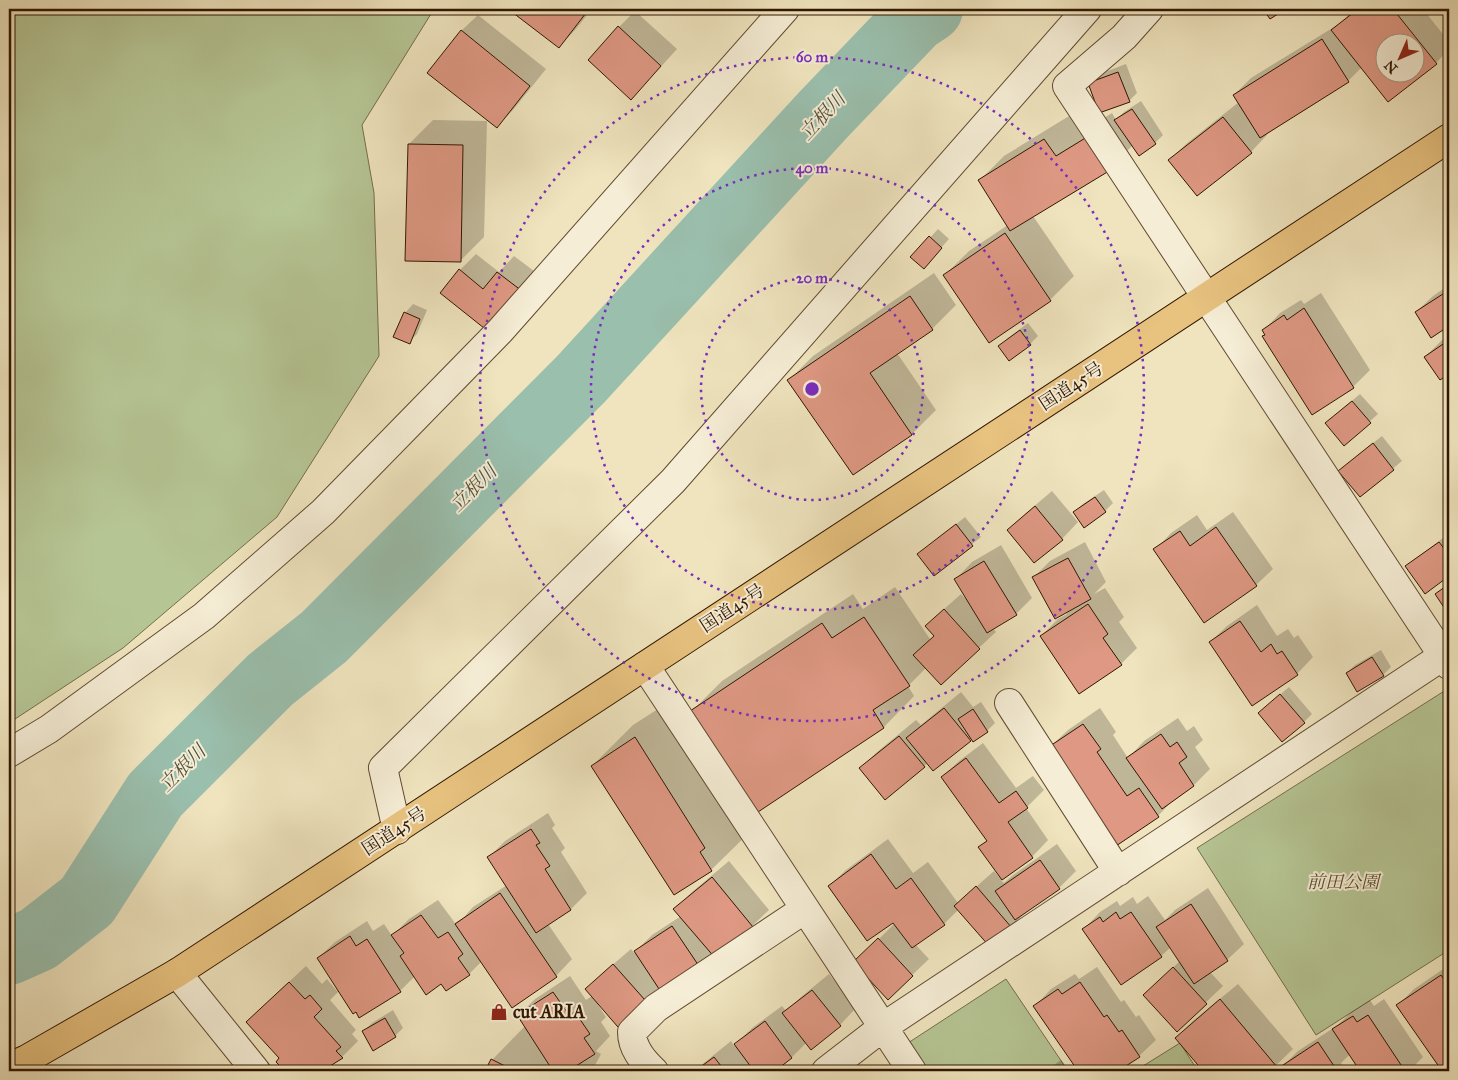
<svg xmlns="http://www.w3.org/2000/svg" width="1458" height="1080" font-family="'IM FELL Great Primer','Noto Serif JP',serif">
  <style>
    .green { fill: #b6c594; stroke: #736e4a }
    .shadow { fill: #0003; fill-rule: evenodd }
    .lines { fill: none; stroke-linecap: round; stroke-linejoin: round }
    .river { stroke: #9abfad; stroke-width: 66 }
    .building { fill: #de9883; stroke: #301600; fill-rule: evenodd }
    .street-casing { stroke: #604a30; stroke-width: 30 }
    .highway-casing { stroke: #301600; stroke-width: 30 }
    .street { stroke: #f5edd5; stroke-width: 28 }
    .highway { stroke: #e8c27f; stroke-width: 28 }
    .ring { fill: none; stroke: #7b2cbf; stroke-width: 2.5; stroke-dasharray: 2.5 5 }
    .labels { text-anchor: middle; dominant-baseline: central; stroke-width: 4; stroke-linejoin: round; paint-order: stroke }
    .street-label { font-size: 18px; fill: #301600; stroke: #f5edd5 }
    .park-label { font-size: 18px; font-style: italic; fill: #584b2c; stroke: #f5edd5 }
    .poi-label { font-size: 18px; font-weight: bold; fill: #301600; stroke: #f5edd5; text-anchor: start }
    .water-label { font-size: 19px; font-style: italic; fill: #55513d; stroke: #f5edd5 }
    .centre { fill: #7b2cbf; stroke: #f5edd5; stroke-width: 2.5 }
    .ring-label { font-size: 15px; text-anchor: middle; font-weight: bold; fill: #7b2cbf; stroke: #f5edd5; stroke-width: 4; stroke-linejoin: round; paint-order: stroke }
  </style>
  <rect width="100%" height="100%" fill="#efe4be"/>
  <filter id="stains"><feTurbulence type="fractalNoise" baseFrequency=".004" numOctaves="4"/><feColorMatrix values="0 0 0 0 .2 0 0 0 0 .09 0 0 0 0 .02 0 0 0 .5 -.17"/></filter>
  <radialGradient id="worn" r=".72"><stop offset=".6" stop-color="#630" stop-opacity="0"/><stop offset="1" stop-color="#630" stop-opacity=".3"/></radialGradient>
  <!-- green -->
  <path class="green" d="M9 9H434L362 125 374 193 379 356 277 517 123 648 9 723Z
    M1449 688V950L1316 1035 1197 848Z
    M1006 979 1068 1071H926L908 1043Z
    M1180 1043 1198 1071H1135Z"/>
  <!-- shadow -->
  <path class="shadow" d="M510 9H592L575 30 559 47Z
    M1355 9H1423L1449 42V49L1436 63 1389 100 1362 67 1348 81 1266 133 1267 135 1251 152 1198 195 1170 160 1186 144 1239 102 1234 95 1251 78 1339 24ZM1386 42H1416V72H1386Z
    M635 11 677 49 647 82 619 27Z
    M478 15 546 69 513 110 497 126 461 31Z
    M1126 64 1137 93 1129 101 1089 83 1097 75Z
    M1141 101 1163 135 1155 143 1139 154 1133 145 1108 170 1033 216 1074 276 1050 300 945 275 969 251 1008 225 980 180 1004 156 1069 116 1080 133 1112 113 1116 120 1124 112Z
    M433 120 487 121 484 237 460 261 409 144Z
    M938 229 949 239 931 259 912 257Z
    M476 254 499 272 514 256 538 274 505 314 460 270Z
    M934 273 956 305 932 329 897 353 936 410 912 434 789 380 813 356Z
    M1449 285V325L1431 336 1416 312 1433 296Z
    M1321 293 1370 370 1353 387 1312 413 1264 330 1280 313 1301 300 1304 304Z
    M413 304 427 310 417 334 409 342 405 313Z
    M1028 323 1038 336 1030 344 1000 346 1008 338Z
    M1449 335V372L1440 378 1425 357 1442 340Z
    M1360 394 1378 414 1344 444 1335 415Z
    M1382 436 1402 461 1360 496 1348 463Z
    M1104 490 1113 503 1105 511 1085 526 1075 512 1083 504Z
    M1052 491 1078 522 1062 539 1009 530 1025 514Z
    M1233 512 1273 569 1256 585 1155 550 1171 533 1197 515 1207 530Z
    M965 517 981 537 934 574 919 554Z
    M1447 535 1449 537V574L1426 592 1407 567 1415 559Z
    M1085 542 1106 582 1094 594 1105 588 1124 617 1119 622 1137 648 1121 664 1041 636 1058 619 1067 614 1033 578 1050 561Z
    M1001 545 1032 598 1016 614 993 628 996 632 941 683 926 668 908 686 914 696 884 727 758 811 692 711 722 681 853 594 863 609 895 587 930 639 935 635 943 610 961 594 967 600 956 579 972 562Z
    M1449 581V613L1437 594Z
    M1257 605 1277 636 1288 629 1294 638 1298 635 1313 657 1297 674 1210 642 1227 626Z
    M1381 650 1391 667 1383 675 1347 673 1355 665Z
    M1289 687 1312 714 1304 722 1259 713Z
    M961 692 973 707 981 702 995 723 987 731 972 738 928 763 924 766 861 768 877 752 916 720 921 725Z
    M675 698 752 830 711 870 592 766 633 725Z
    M1100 708 1116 732 1113 735 1128 758 1144 741 1178 718 1187 731 1194 726 1203 740 1195 747 1210 769 1194 785 1174 799 1158 816 1116 844 1051 746 1068 730Z
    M983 743 1016 788 1033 776 1044 790 1026 808 1048 840 1032 857 1001 880 1004 883 1013 875 1057 844 1076 871 1059 888 1027 910 1012 927 959 909 944 924 915 944 929 959 888 998 872 946 895 923 829 886 846 870 888 839 913 873 928 862 958 903 994 871 1000 878 1001 877 980 847 988 839 942 777 959 761Z
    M548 813 555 825 552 828 565 848 561 852 587 893 571 909 548 924 572 959 556 976 482 961 469 974 442 982 415 976 400 991H339L330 1000 356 1030 352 1034 358 1041 342 1057 319 1071H313L311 1069 309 1071H287L278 1062 281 1058 247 1022 264 1005 306 966 322 984 327 979 337 991 339 990 318 958 335 942 367 921 373 931 384 924 392 936 409 919 438 900 455 923 464 917 473 907 507 885 489 857 505 841Z
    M729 861 769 910 752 926 653 1008 597 1003 606 1017 601 1022 610 1036 596 1051 601 1054 592 1071H486L492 1060 525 1026 519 1015 535 999 570 976 586 1000 592 996 586 989 603 973 631 949 634 953 652 935 681 916 675 909 692 892Z
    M1208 888 1244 944 1227 960 1210 972 1223 986 1177 1030 1161 979 1180 961 1171 947 1161 956 1121 983 1084 929 1100 912 1117 901 1120 906 1133 897 1137 904 1148 896 1165 920 1175 910Z
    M1449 965V1066L1443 1070 1398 1005 1414 989Z
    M1097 967 1121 1002 1124 1000 1136 1017 1139 1015 1156 1040 1139 1056 1116 1071H1079L1035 1006 1051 989 1075 974 1079 979Z
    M829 974 856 1008 840 1025 807 1042 792 1057 773 1071H694L731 1041 734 1046 752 1028 782 1006 786 1011 801 997Z
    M1238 984 1293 1049 1270 1071H1205L1176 1038 1193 1021Z
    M1384 999 1423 1057 1409 1071H1349L1357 1066 1350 1054 1341 1063 1347 1071H1285L1282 1067 1298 1051 1335 1027V1028L1350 1013 1370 1000 1374 1006Z
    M393 1010 403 1028 395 1036 364 1031 372 1023Z
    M1061 1060 1070 1071H1046Z"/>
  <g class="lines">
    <!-- river -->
    <path class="river" d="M9 952 38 939 87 901 155 795 270 680 324 637 581 379 823 115 915 19 930 9"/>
  </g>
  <!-- building -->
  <path class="building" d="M508 9H589L559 48Z
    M1263 9H1286L1270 19Z
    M1358 9H1393L1437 64 1388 102 1331 30ZM1386 42H1416V72H1386Z
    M618 26 661 66 631 100 588 60Z
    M461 30 530 86 497 128 427 73Z
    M1322 39 1349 82 1260 138 1233 95Z
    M1118 72 1130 102 1099 113 1088 83Z
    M1132 109 1156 144 1139 156 1114 120Z
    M1223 117 1252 153 1197 196 1168 160Z
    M1087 137 1109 171 1010 231 978 180 1044 139 1056 156Z
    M408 144 463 145 461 262 405 261Z
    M1005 233 1051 301 989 343 943 275Z
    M929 236 942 248 924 269 910 257Z
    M459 269 483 289 497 272 522 291 489 332 440 293Z
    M1449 290V326L1431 338 1415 312Z
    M910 296 933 330 870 373 912 435 853 475 787 380Z
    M1304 308 1354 388 1312 415 1262 336 1265 335 1262 330 1284 315 1287 320Z
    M404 312 420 319 410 344 393 337Z
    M1020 330 1031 345 1009 361 998 346Z
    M1449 340V374L1440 380 1424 357Z
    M1352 401 1371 423 1344 446 1325 423Z
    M1373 443 1394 470 1360 497 1338 471Z
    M1095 497 1106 512 1084 528 1073 512Z
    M1035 506 1063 540 1034 563 1007 530Z
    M956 524 973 546 934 576 917 554Z
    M1216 527 1257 586 1204 623 1153 549 1180 531 1190 546Z
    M1439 542 1449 555V576L1425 594 1405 566Z
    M1068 558 1091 599 1055 619 1032 577Z
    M984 561 1017 615 987 633 954 579Z
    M1449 584V615L1435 594Z
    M1088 604 1108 634 1103 638 1122 665 1079 694 1040 636Z
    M944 609 980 649 941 685 913 655 934 636 925 626Z
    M864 617 910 686 873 710 884 728 758 812 690 711 822 623 832 638Z
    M1240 621 1261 652 1271 644 1277 654 1282 651 1298 675 1252 706 1209 642Z
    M1372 657 1384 676 1357 692 1346 673Z
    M1280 694 1305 723 1282 742 1258 713Z
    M944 708 971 741 933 771 906 738Z
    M973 709 988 732 973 742 958 719Z
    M1083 724 1101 749 1097 752 1127 796 1139 788 1159 817 1116 846 1050 746Z
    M1161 734 1170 747 1177 742 1187 757 1179 763 1194 786 1162 809 1126 758Z
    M899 736 925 767 885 800 859 768Z
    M635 737 705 848 700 852 712 871 674 895 591 766Z
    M966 758 999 803 1016 791 1028 808 1008 822 1033 858 1002 880 978 847 987 841 941 777Z
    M531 829 540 843 536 845 550 866 545 869 571 910 536 933 487 857Z
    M871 854 896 889 911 878 945 925 912 948 893 923 867 941 828 886Z
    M1040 860 1060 889 1015 920 995 891Z
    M712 877 753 927 716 959 673 909Z
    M976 886 1012 928 990 947 954 906Z
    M500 893 557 977 512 1008 455 924Z
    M1191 904 1228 961 1194 984 1156 927Z
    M1116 912 1120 919 1131 912 1162 957 1121 985 1082 929 1100 917 1103 922Z
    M421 915 438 938 448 932 463 954 458 958 470 975 446 991 441 984 426 995 400 956 404 953 391 935Z
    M672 926 703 972 665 998 634 951Z
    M350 936 356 946 367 939 401 992 359 1018 356 1012 353 1014 317 958Z
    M878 938 913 976 888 1000 853 962Z
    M613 964 653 1009 624 1034 585 989Z
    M1173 967 1207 1004 1177 1032 1143 995Z
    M1441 975 1449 987V1068L1444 1071H1442L1396 1005Z
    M289 982 305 999 310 995 322 1009 314 1017 341 1047 336 1051 343 1058 322 1071H285L276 1062 279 1058 246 1022Z
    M1080 982 1104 1017 1107 1015 1119 1032 1122 1030 1140 1057 1118 1071H1078L1033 1006 1058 989 1062 994Z
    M812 990 841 1026 811 1050 782 1013Z
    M553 992 569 1015 575 1012 590 1034 584 1038 595 1054 568 1071H553L517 1015Z
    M1220 999 1277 1067 1272 1071H1203L1175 1038Z
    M1368 1015 1405 1071H1360L1332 1029 1353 1016 1357 1022Z
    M385 1018 396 1037 373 1051 362 1031Z
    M765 1021 792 1058 775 1071H754L734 1044Z
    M1318 1042 1336 1069 1334 1071H1283L1280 1067Z
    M714 1057 725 1071H695Z
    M491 1059 515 1071H485Z"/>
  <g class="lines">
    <!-- street casing -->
    <g class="street-casing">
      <path id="street" d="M1149 9 1124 37 1067 86 1449 665
        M645 666 912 1071
        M1009 703 1118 872
        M9 753 49 729 204 616 323 512 500 331 785 9
        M397 830 383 768 673 481 1087 9
        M177 973 256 1071
        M654 1071C642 1060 632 1048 632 1032L656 1008 805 909
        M826 1071 883 1027 1449 652"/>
    </g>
    <!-- highway casing -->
    <g class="highway-casing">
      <path id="highway" d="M9 1067 27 1059 177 973 1449 138"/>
    </g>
    <!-- street -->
    <use href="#street" class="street"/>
    <!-- highway -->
    <use href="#highway" class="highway"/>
  </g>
  <!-- distance rings -->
  <g class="ring">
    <circle cx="812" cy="389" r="111"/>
    <circle cx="812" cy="389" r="221"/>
    <circle cx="812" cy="389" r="332"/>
  </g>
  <!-- icons -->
  <defs>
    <g id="shop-bare" transform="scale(1.35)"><path d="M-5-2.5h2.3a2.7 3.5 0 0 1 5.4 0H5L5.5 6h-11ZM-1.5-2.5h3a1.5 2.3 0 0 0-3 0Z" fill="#8f2418" stroke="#f5edd5" stroke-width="2.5" paint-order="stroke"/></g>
  </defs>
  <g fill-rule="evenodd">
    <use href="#shop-bare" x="499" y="1012"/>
  </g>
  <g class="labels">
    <!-- street labels -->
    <g class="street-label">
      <text transform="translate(1071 386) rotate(-33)">国道45号</text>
      <text transform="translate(732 608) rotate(-33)">国道45号</text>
      <text transform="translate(394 831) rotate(-33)">国道45号</text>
    </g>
    <!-- park labels -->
    <g class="park-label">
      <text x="1343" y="882">前田公園</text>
    </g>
    <!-- poi labels -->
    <g class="poi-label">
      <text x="513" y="1012">cut ARIA</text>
    </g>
    <!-- water labels -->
    <g class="water-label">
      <text transform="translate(822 116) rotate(-47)">立根川</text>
      <text transform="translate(473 488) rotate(-45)">立根川</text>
      <text transform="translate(182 768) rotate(-45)">立根川</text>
    </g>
  </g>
  <circle cx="812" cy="389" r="8" class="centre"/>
  <g class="ring-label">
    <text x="812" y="62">60 m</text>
    <text x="812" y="173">40 m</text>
    <text x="812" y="283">20 m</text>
  </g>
  <!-- margin -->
  <rect width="1458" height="1080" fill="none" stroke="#efe4be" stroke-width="30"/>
  <rect x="10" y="10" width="1438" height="1060" fill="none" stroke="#301600" stroke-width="2.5"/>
  <rect x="15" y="15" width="1428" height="1050" fill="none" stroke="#301600"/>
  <!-- north arrow -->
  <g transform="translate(1400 58) rotate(225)"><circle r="24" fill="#f5edd5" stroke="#a69780"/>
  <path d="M0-4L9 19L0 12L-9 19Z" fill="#8f2418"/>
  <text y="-8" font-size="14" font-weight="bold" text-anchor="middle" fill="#301600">N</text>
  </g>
  <rect width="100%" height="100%" filter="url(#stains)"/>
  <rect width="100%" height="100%" fill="url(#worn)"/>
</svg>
